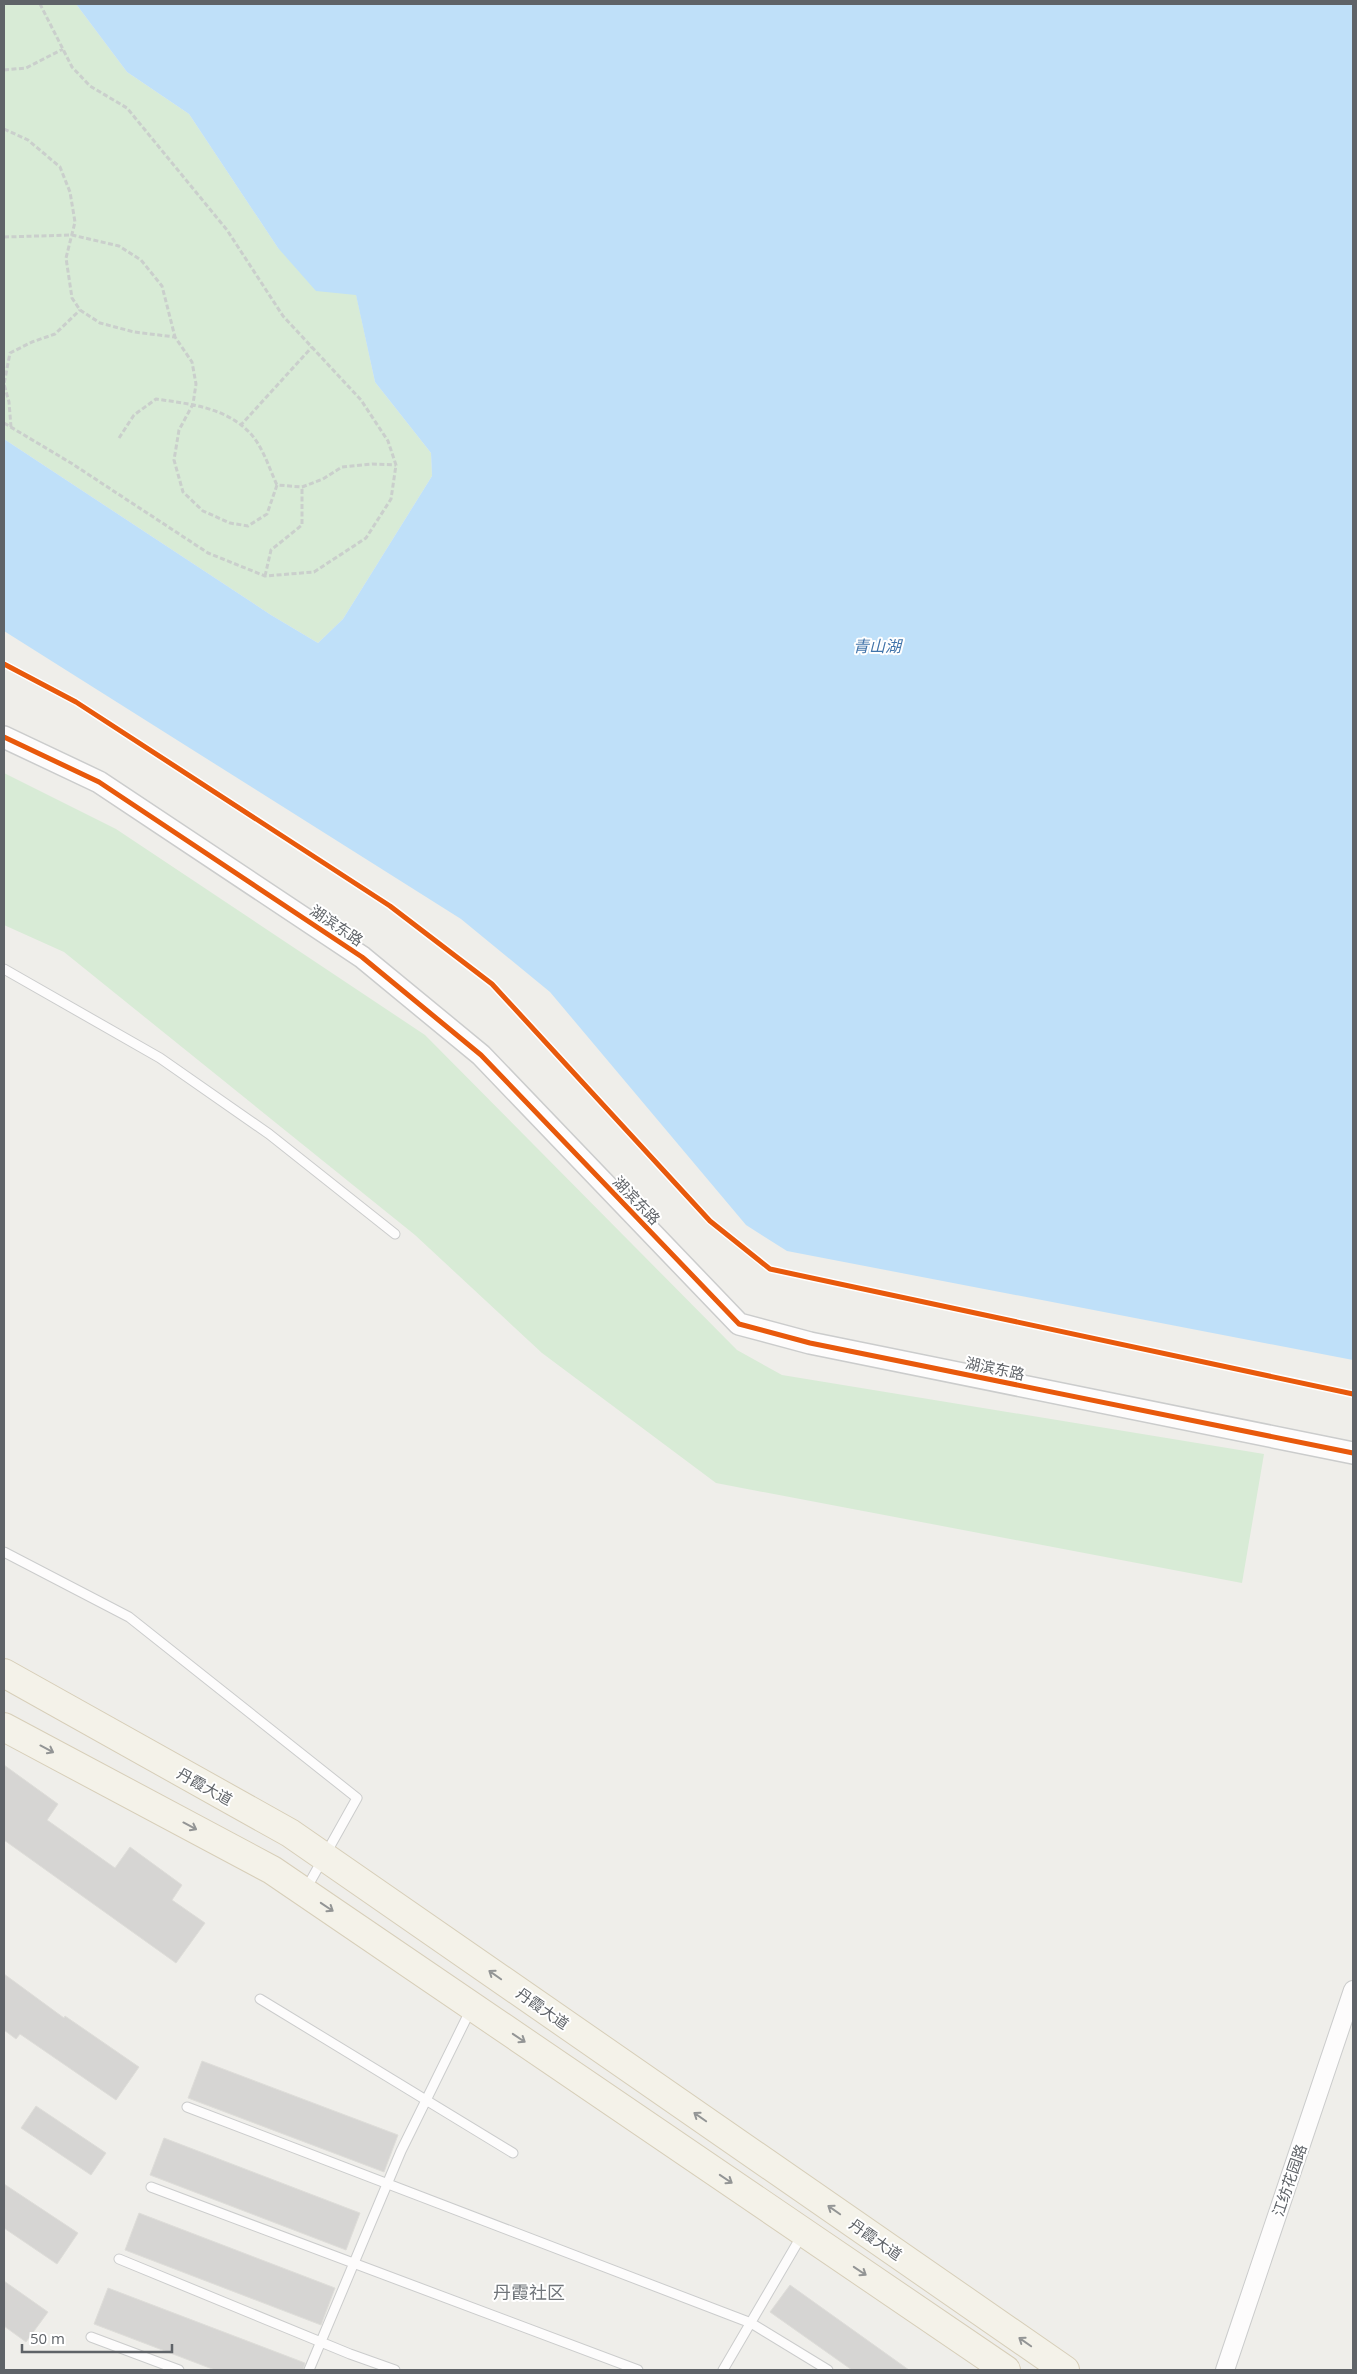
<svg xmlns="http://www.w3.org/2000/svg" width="1357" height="2374" font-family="'Open Sans','Noto Sans SC',sans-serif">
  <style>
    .green { fill: #d8ebd6 }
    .water { fill: #bfe0f9 }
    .building { fill: #d6d5d3; stroke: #deddd9 }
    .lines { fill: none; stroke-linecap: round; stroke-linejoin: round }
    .service-casing { stroke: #cbcccc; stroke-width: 11 }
    .minor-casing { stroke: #cbcccc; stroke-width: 20 }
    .tertiary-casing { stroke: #cbcccc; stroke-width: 24 }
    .primary-casing { stroke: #d7ceb8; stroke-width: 30 }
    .path { stroke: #cacfcc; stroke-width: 3; stroke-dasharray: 5 2.5; stroke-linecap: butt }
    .service { stroke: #fdfcfc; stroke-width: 9 }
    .minor { stroke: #fdfcfc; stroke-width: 18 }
    .tertiary { stroke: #fdfcfc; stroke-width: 21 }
    .primary { stroke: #f4f2e9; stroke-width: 28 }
    .cycleway-casing { stroke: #fff; stroke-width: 8 }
    .cycleway { stroke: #e8590c; stroke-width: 5 }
    .oneway { stroke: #939595 }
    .labels { text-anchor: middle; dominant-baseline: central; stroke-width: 4; stroke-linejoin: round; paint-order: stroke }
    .street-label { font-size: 15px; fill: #5f6368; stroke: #fff }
    .water-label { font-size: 16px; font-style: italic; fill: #4174aa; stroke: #fff }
    .quarter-label { font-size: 18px; fill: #70757a; stroke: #fff }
  </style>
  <rect width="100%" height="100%" fill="#efeeea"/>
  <!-- green -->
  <path class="green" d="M4 4H76L127 72 189 114 278 248 356 294 375 382 431 453 432 476 343 619 318 643 271 615 4 439Z
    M4 773 116 829 425 1035 737 1350 782 1375 1264 1454 1242 1583 716 1483 542 1353 415 1235 64 952 4 925Z"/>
  <!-- water -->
  <path class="water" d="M76 4H1353V1360L787 1251 746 1225 550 992 461 919 4 631V439L271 615 318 643 343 619 432 476 431 453 375 382 356 295 316 291 278 248 189 114 127 72Z"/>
  <!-- building -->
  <path class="building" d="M4 1765 58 1804 47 1820 115 1868 130 1847 182 1885 172 1900 205 1923 176 1963 4 1840Z
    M4 1974 64 2018 65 2016 139 2067 116 2100 20 2034 16 2039 4 2030Z
    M202 2061 398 2135 384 2172 188 2098Z
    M36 2106 106 2153 91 2175 21 2128Z
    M164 2138 360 2213 346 2250 150 2175Z
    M4 2184 78 2233 57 2264 4 2228Z
    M139 2213 335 2288 321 2325 125 2250Z
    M4 2281 48 2312 26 2342 4 2326Z
    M790 2285 909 2370H852L770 2312Z
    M108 2288 305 2363 303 2370H215L94 2324Z"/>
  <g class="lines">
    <!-- service casing -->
    <g class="service-casing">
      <path id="service" d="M4 969 160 1058 269 1134 395 1234
        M4 1552 129 1617 357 1798 306 1889
        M260 1999 513 2153
        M187 2107 751 2323 828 2370
        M151 2187 638 2370
        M119 2259 350 2354 395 2370
        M91 2337 179 2370
        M309 2370 401 2151 471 2009
        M723 2370 802 2235"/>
    </g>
    <!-- minor casing -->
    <g class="minor-casing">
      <path id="minor" d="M1225 2370 1353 1990"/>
    </g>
    <!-- tertiary casing -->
    <g class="tertiary-casing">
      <path id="tertiary" d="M4 737 99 782 362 957 481 1055 739 1324 810 1343 1353 1453"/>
    </g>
    <!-- primary casing -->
    <g class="primary-casing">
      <path id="primary" d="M4 1673 290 1833 1065 2370
        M4 1727 272 1870 1006 2370"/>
    </g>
    <!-- path -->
    <path class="path" d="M4 70 26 68 63 49
      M4 129 28 140 60 167 70 192 75 222 66 258 72 298 80 310 100 323 134 332 175 337 192 362 196 384 193 404 179 430 174 460 183 492 203 511 230 523 248 526 267 514 277 485 302 487 323 479 342 467 372 464 396 465
      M4 237 72 235 119 246 141 260 162 286 175 337
      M4 423 71 463 208 553 265 576 314 572 366 538 391 499 396 465 388 441 361 400 283 316 227 230 127 108 90 86 72 67 40 4
      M240 426 312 347
      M11 427 9 402 4 384 10 353 32 342 55 334 80 310
      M119 438 134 415 156 399C190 404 225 407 250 433 263 447 269 468 277 485
      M265 576 271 550 302 525V487"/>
    <!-- service -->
    <use href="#service" class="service"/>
    <!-- minor -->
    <use href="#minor" class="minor"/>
    <!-- tertiary -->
    <use href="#tertiary" class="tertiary"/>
    <!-- primary -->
    <use href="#primary" class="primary"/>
    <!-- cycleway casing -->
    <g class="cycleway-casing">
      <path id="cycleway" d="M4 664 76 702 390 906 492 984 710 1221 770 1269 1353 1394
        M4 737 99 782 362 957 481 1055 739 1324 810 1343 1353 1453"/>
    </g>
    <!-- cycleway -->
    <use href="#cycleway" class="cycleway"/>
  </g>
  <!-- one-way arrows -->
  <defs><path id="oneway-shaft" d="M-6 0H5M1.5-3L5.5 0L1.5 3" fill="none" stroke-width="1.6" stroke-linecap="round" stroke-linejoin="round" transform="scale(1.25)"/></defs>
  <g class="oneway">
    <use href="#oneway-shaft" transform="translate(47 1749) rotate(28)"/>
    <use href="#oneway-shaft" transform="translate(190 1826) rotate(28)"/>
    <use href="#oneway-shaft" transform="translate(327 1907) rotate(34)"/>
    <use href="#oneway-shaft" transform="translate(495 1975) rotate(-145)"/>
    <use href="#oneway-shaft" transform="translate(519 2038) rotate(34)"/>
    <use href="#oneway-shaft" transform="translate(700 2117) rotate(-145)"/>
    <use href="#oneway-shaft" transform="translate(726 2179) rotate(34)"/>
    <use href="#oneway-shaft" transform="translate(834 2210) rotate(-145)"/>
    <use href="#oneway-shaft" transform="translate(860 2271) rotate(34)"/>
    <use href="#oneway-shaft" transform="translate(1025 2342) rotate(-145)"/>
  </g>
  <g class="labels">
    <!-- street labels -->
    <g class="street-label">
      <text transform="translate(337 925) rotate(34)">湖滨东路</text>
      <text transform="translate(637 1200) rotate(46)">湖滨东路</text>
      <text transform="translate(995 1368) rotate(12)">湖滨东路</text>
      <text transform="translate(205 1786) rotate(29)">丹霞大道</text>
      <text transform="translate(543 2008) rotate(35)">丹霞大道</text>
      <text transform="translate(1289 2180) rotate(-71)">江纺花园路</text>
      <text transform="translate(876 2239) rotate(35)">丹霞大道</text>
    </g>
    <!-- water labels -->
    <g class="water-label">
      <text x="877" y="646">青山湖</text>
    </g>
    <!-- quarter labels -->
    <g class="quarter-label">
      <text x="529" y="2292">丹霞社区</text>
    </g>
  </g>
  <!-- border -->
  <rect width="1357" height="2374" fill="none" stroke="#5f6368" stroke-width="10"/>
  <!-- scale -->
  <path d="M22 2344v8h150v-8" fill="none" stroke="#5f6368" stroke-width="2.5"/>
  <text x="30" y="2344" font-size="15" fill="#5f6368" stroke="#ffffff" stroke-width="4" paint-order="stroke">50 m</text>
</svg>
